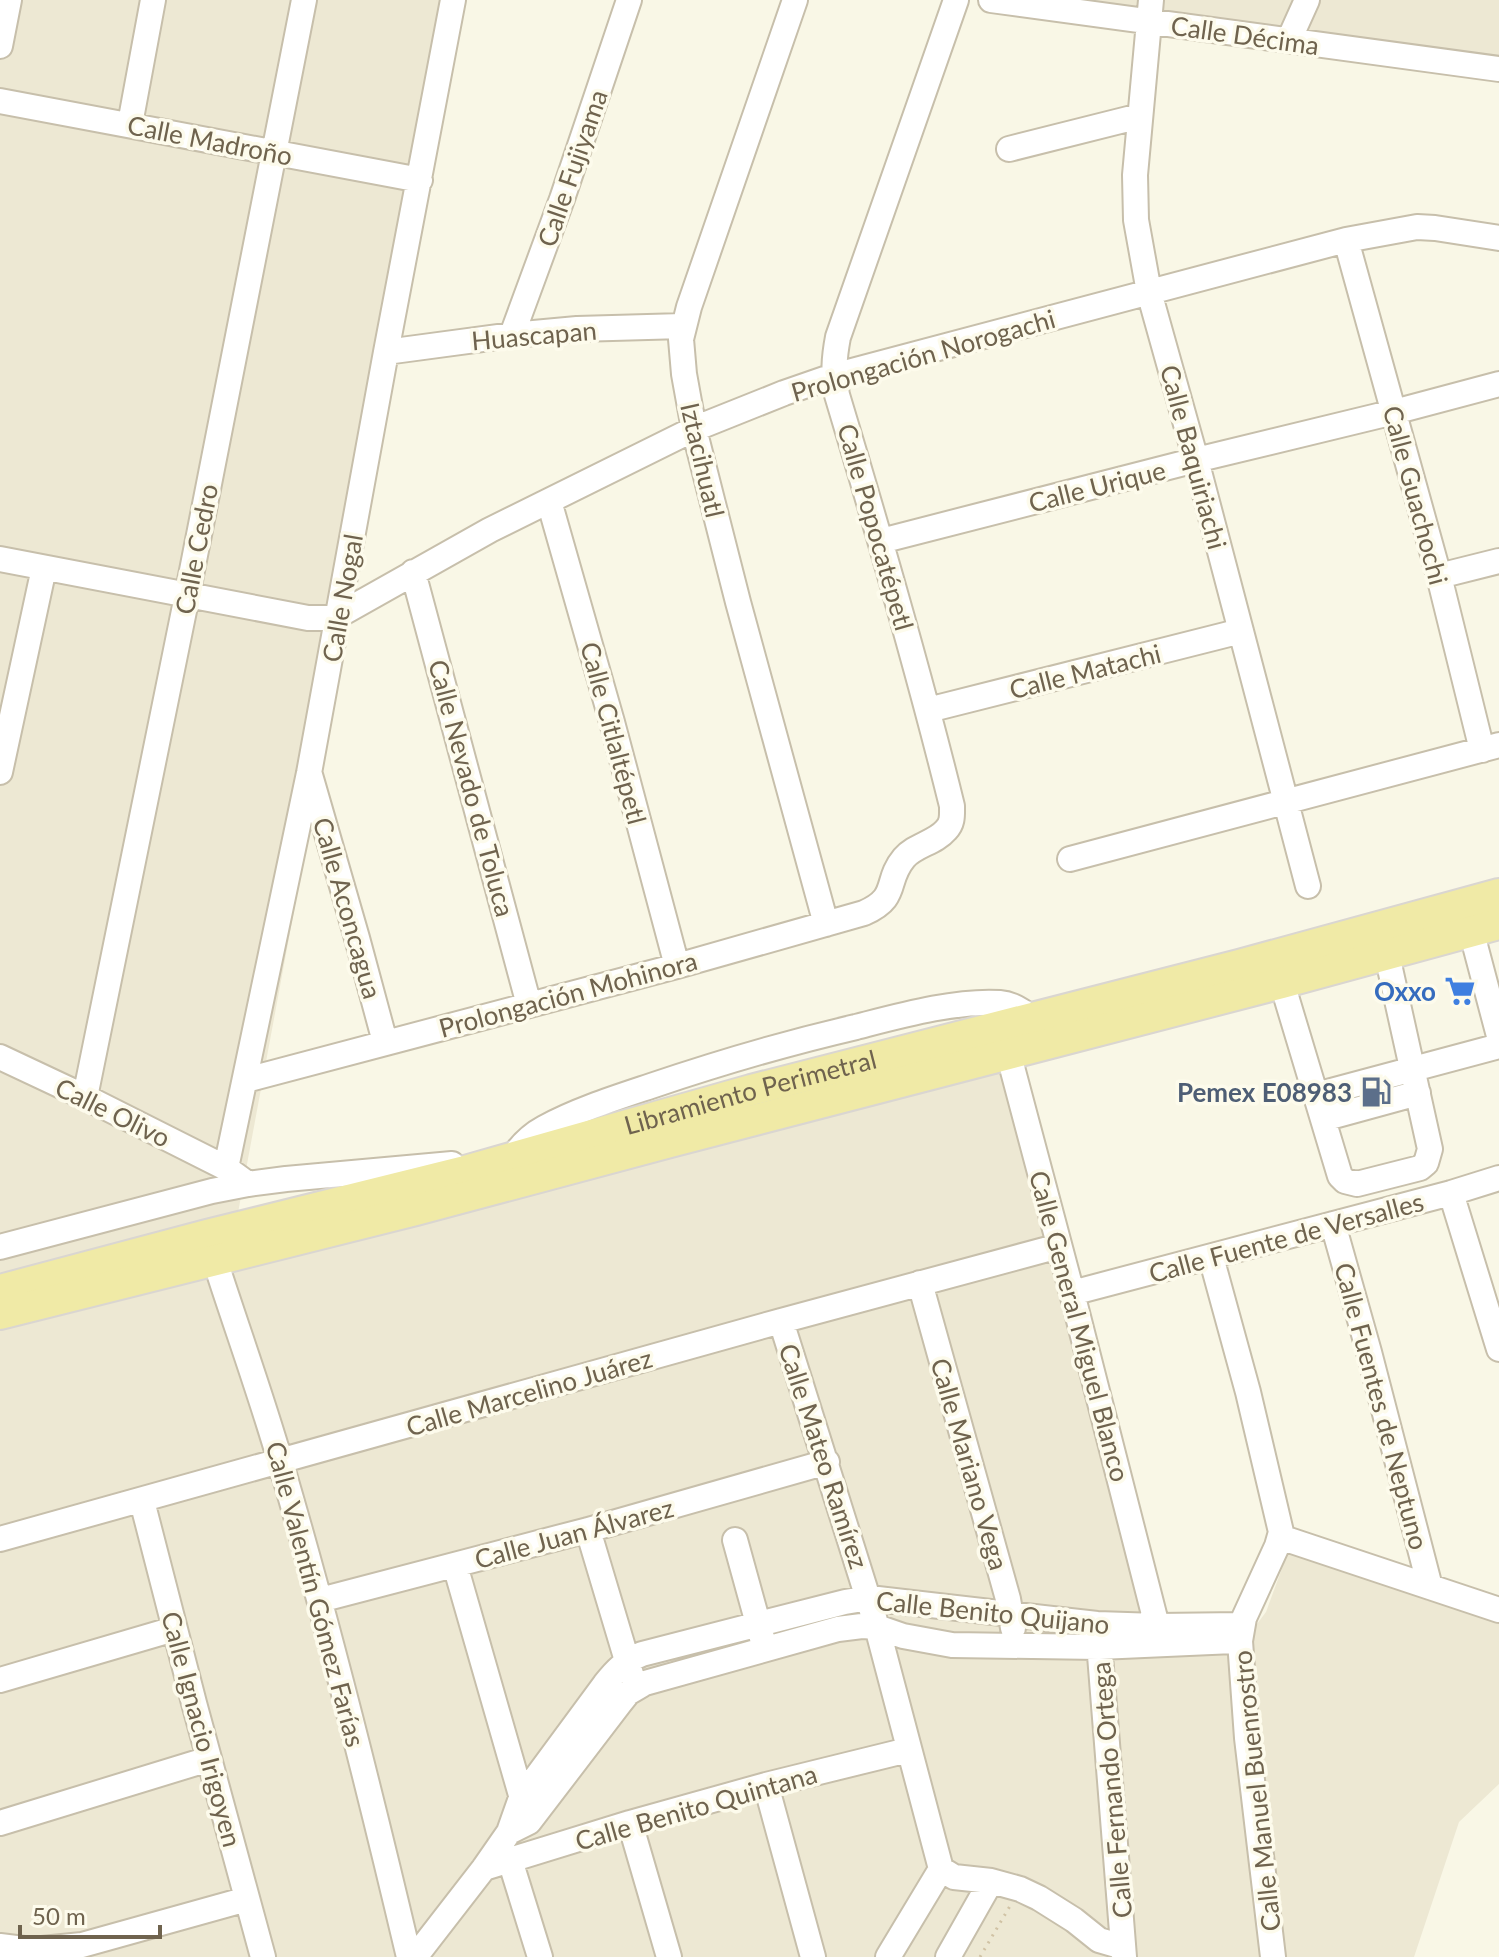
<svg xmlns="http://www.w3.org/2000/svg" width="1499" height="1957" font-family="Lato,sans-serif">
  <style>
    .residential { fill: #ede8d3 }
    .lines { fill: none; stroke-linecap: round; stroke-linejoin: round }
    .minor-casing { stroke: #c7bfab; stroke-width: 28 }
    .major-casing { stroke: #dad6d1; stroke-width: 34 }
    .path { stroke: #d0c2a4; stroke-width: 3; stroke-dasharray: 2 6; stroke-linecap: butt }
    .minor { stroke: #fff; stroke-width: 24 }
    .major { stroke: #f0eaa6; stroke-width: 30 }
    .labels { text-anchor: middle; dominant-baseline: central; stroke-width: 7; stroke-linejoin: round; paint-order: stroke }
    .street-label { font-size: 26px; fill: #6f634e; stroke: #fdfbec }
    .shop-label { font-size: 26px; font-weight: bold; fill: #366cbe; stroke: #fdfbec; text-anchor: end }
    .service-label { font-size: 26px; font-weight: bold; fill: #4e5e75; stroke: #fdfbec; text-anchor: end }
  </style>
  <rect width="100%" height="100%" fill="#f9f7e6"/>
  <!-- residential -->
  <path class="residential" d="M0 0H463L232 1245 1014 1040 1170 1631 1248 1636 1266 1612 1292 1541 1499 1615V1784L1459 1822 1414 1957H0Z
    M1002 0H1499V68Z"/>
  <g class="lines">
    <!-- minor casing -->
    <g class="minor-casing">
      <path id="minor" d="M795 0 689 307 681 339 684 374 694 429 738 602 826 924
        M991 0 1499 69
        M1151 0 1135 175 1136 220 1149 292 1196 460 1308 886
        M1289 40 1307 0
        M0 46 9 0
        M0 101 420 180
        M130 124 153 0
        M1009 149 1140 116
        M1346 240 1439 576 1482 750
        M512 335 562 199 629 0
        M386 352 512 335 577 329 683 326
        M549 501 612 722 677 966
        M881 541 1196 460 1394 412 1499 384
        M0 559 308 618H326L339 615 490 530 694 429 784 393 833 376 1346 240 1417 227 1435 228 1499 238
        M413 572 529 1005
        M1439 576 1499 561
        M928 710 1241 631
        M0 772 44 568
        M310 775 357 938 385 1042
        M1070 859 1499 745
        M1467 915 1499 1036
        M1282 983 1340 1176 1345 1181 1357 1184 1420 1168 1426 1163 1430 1149 1387 955
        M1004 1037 1072 1293 1157 1626
        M0 1057 85 1097 226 1168
        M246 1080 677 966 864 913C900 897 884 882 904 858 915 845 935 843 946 830 953 823 952 815 952 806 918 668 878 531 837 395 833 374 834 358 838 337L956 0
        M1316 1095 1499 1046
        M85 1097 187 596 304 0
        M1323 1119 1418 1093
        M513 1157C521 1145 531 1135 544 1128 577 1110 615 1098 651 1086 719 1063 787 1043 856 1027 899 1016 956 1000 1000 1003 1013 1004 1022 1011 1032 1018
        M248 1184 226 1168 309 773 386 352 453 0
        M1451 1193 1499 1349
        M1333 1224 1369 1352 1430 1587
        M210 1245C233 1318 260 1391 281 1464 329 1627 370 1792 409 1957
        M0 1247 212 1191 248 1184 286 1179 452 1164
        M1211 1257 1248 1392 1281 1532 1277 1546 1244 1618 1240 1641 1247 1738 1273 1957
        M920 1283 1008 1599 1013 1628
        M1072 1293 1451 1193 1499 1178
        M781 1321 877 1627 941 1869
        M142 1501 194 1703 263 1957
        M588 1530 631 1674
        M1280 1537 1499 1610
        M0 1539 781 1321 1059 1246
        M735 1540 762 1638
        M455 1565 525 1809
        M320 1600 588 1530 827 1462
        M1098 1630 1124 1957
        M0 1680 174 1629
        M766 1785 813 1957
        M0 1823 209 1759
        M630 1823 669 1957
        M509 1832 529 1822 620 1703 628 1693 645 1683 838 1629 862 1626 877 1627 903 1636 952 1645 1099 1647 1234 1641
        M510 1860 540 1957
        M484 1868 630 1823 766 1785 908 1750
        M941 1869 954 1877 991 1881 1020 1889 1039 1898 1074 1920 1099 1940 1123 1947
        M0 1946 32 1950 82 1945 247 1899
        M415 1957 484 1868 509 1832 521 1798 605 1684C616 1670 625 1661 642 1654L845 1602 869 1598 1097 1624 1157 1626 1242 1625
        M888 1957 941 1869
        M948 1957 991 1881"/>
    </g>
    <!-- major casing -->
    <g class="major-casing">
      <g id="major">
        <path id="s1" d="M0 1290 207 1235 465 1171 751 1090 1239 965 1499 894"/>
        <path d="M0 1314 416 1210 670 1142 1282 983 1499 924"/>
      </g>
    </g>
    <!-- path -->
    <path class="path" d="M980 1957 1010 1906"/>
    <!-- minor -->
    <use href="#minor" class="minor"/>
    <!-- major -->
    <use href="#major" class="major"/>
  </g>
  <!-- icons -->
  <defs>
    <g id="supermarket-bare" transform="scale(2.4)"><path d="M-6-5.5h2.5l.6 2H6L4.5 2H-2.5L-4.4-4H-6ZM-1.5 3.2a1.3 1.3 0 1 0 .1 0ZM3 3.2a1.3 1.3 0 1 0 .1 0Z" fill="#3f7fe0" stroke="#fdfbec" stroke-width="2.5" paint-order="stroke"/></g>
    <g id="fuel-bare" transform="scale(2.4)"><path d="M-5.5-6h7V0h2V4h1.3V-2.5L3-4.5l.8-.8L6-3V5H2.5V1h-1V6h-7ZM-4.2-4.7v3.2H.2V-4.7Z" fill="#5c6f8a" stroke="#fdfbec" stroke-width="2.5" paint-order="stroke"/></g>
  </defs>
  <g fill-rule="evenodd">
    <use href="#supermarket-bare" x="1460" y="991"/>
    <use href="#fuel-bare" x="1376" y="1092"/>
  </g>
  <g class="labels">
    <!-- street labels -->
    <g class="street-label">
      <text transform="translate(1245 35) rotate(8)">Calle Décima</text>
      <text transform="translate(210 140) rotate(11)">Calle Madroño</text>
      <text transform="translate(572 168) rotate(-71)">Calle Fujiyama</text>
      <text transform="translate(534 335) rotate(-5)">Huascapan</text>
      <text transform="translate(923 355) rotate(-16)">Prolongación Norogachi</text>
      <text transform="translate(1194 457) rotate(75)">Calle Baquiriachi</text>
      <text transform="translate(703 460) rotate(77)">Iztacihuatl</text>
      <text transform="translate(1097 486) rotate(-14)">Calle Urique</text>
      <text transform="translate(1416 495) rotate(75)">Calle Guachochi</text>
      <text transform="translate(876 527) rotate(74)">Calle Popocatépetl</text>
      <text transform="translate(196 549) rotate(-79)">Calle Cedro</text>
      <text transform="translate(342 598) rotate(-80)">Calle Nogal</text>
      <text transform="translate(1085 671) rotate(-14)">Calle Matachi</text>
      <text transform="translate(614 733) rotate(75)">Calle Citlaltépetl</text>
      <text transform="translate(472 788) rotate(75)">Calle Nevado de Toluca</text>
      <text transform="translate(348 908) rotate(74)">Calle Aconcagua</text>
      <text transform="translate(568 994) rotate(-15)">Prolongación Mohinora</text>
      <text stroke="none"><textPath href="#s1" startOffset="776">Libramiento Perimetral</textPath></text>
      <text transform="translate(113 1112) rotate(26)">Calle Olivo</text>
      <text transform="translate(1286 1237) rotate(-15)">Calle Fuente de Versalles</text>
      <text transform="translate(1080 1326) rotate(75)">Calle General Miguel Blanco</text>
      <text transform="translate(529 1392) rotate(-16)">Calle Marcelino Juárez</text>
      <text transform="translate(1382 1406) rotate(75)">Calle Fuentes de Neptuno</text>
      <text transform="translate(824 1456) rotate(72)">Calle Mateo Ramírez</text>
      <text transform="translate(970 1464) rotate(74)">Calle Mariano Vega</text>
      <text transform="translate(574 1533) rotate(-15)">Calle Juan Álvarez</text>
      <text transform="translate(316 1594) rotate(75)">Calle Valentín Gómez Farías</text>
      <text transform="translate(993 1612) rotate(6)">Calle Benito Quijano</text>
      <text transform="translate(202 1729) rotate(75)">Calle Ignacio Irigoyen</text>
      <text transform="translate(1111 1790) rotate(-95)">Calle Fernando Ortega</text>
      <text transform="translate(1256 1791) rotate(-96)">Calle Manuel Buenrostro</text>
      <text transform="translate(696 1807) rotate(-16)">Calle Benito Quintana</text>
    </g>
    <!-- shop labels -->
    <g class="shop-label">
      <text x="1436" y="991">Oxxo</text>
    </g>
    <!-- service labels -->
    <g class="service-label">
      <text x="1352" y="1092">Pemex E08983</text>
    </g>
  </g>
  <!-- scale -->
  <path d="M20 1925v12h140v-12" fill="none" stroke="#6f634e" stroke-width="4"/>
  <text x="32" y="1925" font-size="24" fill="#6f634e" stroke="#fdfbec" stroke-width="6" paint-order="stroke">50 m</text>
</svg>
